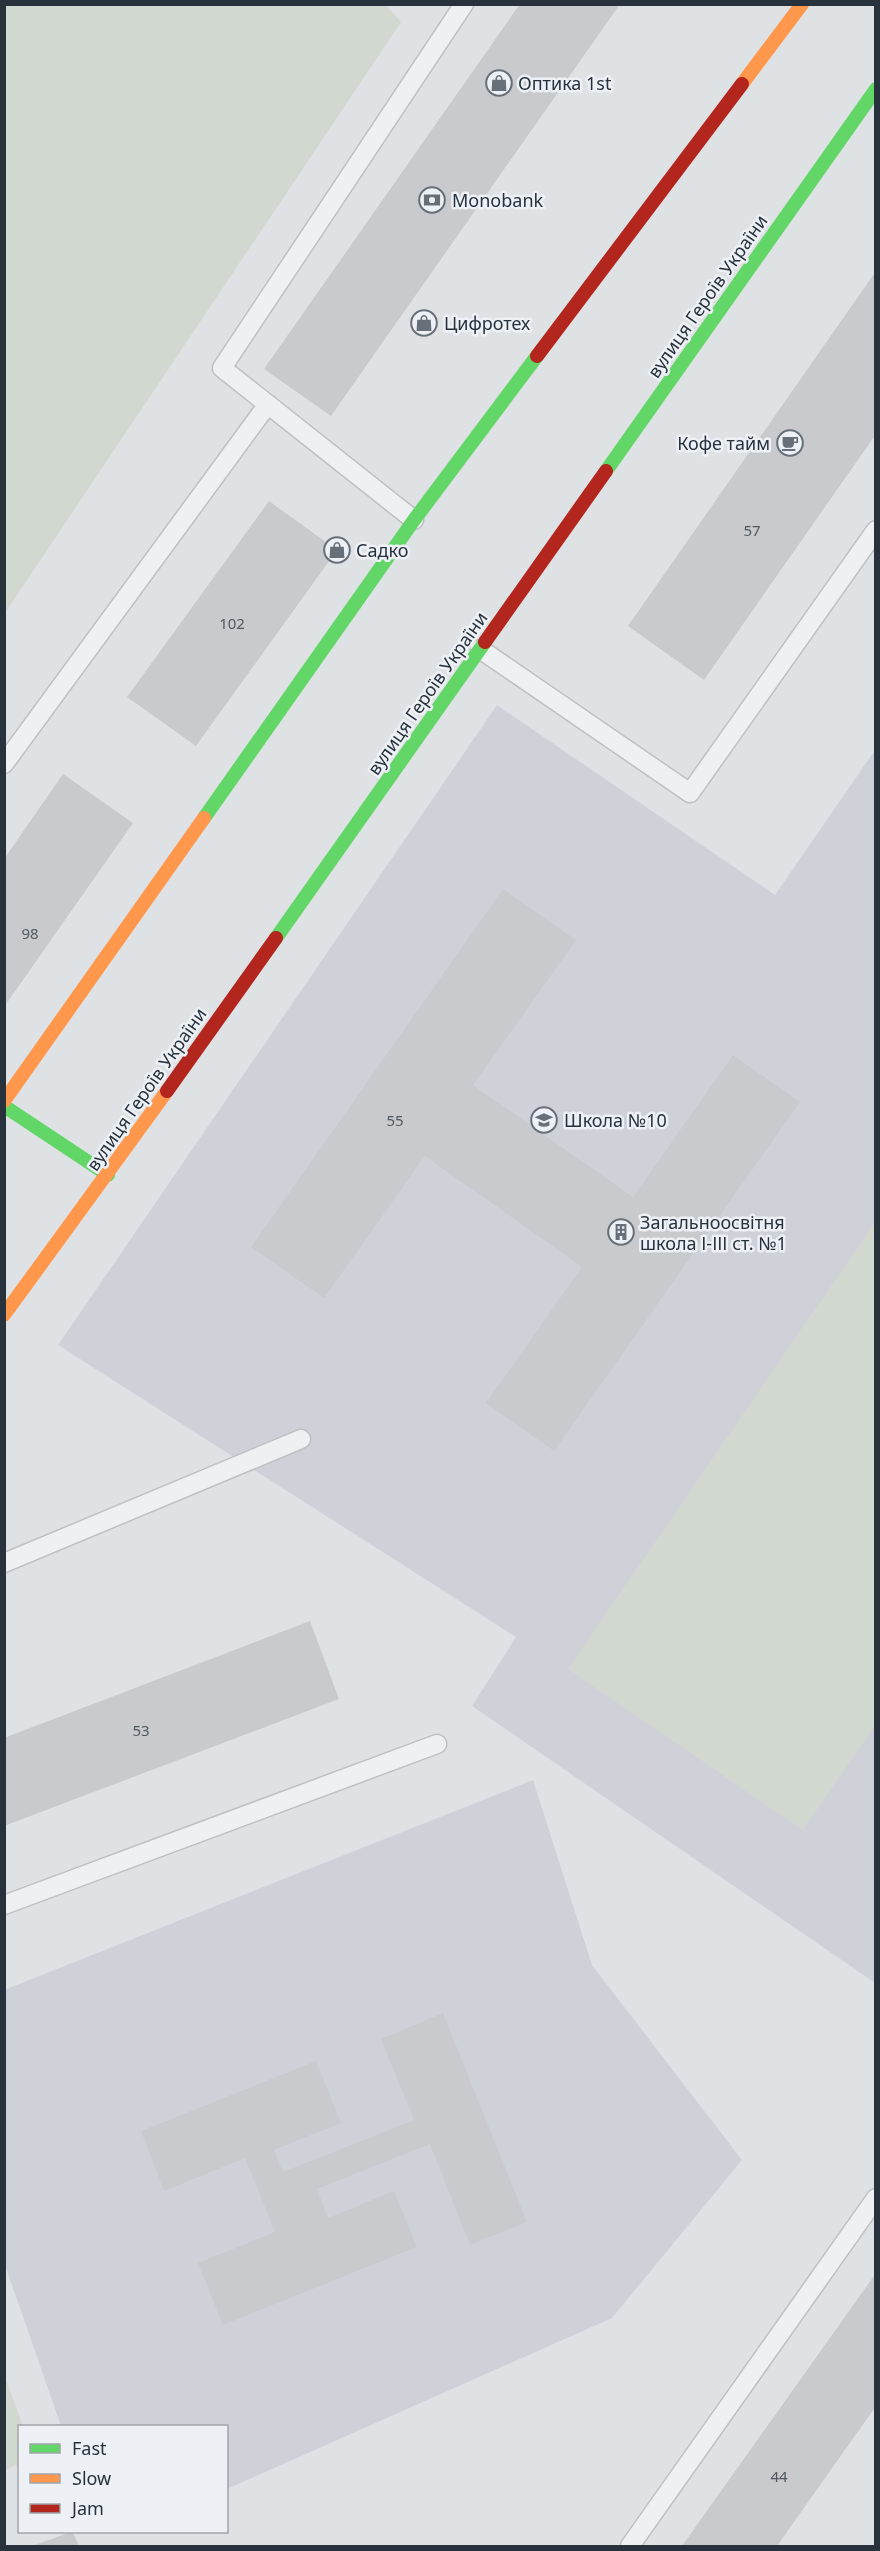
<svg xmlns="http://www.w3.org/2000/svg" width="880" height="2551" font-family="'Noto Sans',sans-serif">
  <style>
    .built { fill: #ced2d8 }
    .green { fill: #d1d8d0 }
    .building { fill: #c8cacd }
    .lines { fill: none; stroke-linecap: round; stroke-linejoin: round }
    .lane-casing { stroke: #bec0c3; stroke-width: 21 }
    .lane { stroke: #eff0f1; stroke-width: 18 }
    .fast { stroke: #63d668; stroke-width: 14 }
    .slow { stroke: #ff974d; stroke-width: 14 }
    .jam { stroke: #b3261e; stroke-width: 14 }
    .labels { text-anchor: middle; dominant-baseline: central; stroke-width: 5; stroke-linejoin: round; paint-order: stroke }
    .number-label { font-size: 15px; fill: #505962 }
    .poi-label { font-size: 18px; fill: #27323d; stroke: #edf1f5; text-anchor: start }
    .street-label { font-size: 18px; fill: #27323d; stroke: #edf1f5 }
  </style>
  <rect width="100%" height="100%" fill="#dfe2e5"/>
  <!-- built -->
  <path class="built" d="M497 705 775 895 875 750V1983L472 1706 516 1637 58 1345Z
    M533 1780 592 1965 742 2160 612 2318 227 2489 226 2426H61L5 2265 4 1990Z"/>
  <!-- green -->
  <path class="green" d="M5 4H385L401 22 5 613Z
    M875 1222V1725L803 1830 568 1669Z
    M5 2377 23 2426H20L19 2464 5 2470Z"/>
  <!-- building -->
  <path class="building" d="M520 4H620L331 416 264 369Z
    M876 271V434L704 680 628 626Z
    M269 501 337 550 196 746 127 697Z
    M63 774 133 823 4 1007V859Z
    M503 889 576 940 473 1085 633 1197 733 1055 800 1102 554 1451 486 1403 582 1267 425 1156 324 1298 251 1247Z
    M310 1621 339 1699 4 1826V1738Z
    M443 2013 527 2222 470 2245 430 2144 317 2189 328 2218 394 2191 417 2247 223 2325 198 2263 275 2232 245 2158 164 2191 141 2131 316 2061 341 2123 274 2150 283 2172 414 2120 381 2039Z
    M876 2273V2406L777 2546H682Z
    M73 2532 79 2546H32L71 2532Z"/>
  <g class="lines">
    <!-- lane casing -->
    <g class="lane-casing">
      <path id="lane" d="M414 520 222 368 464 4
        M480 649 690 793 876 530
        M4 764 268 404
        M4 1563 301 1439
        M4 1905 437 1744
        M630 2546 876 2198"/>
    </g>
    <!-- lane -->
    <use href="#lane" class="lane"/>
    <!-- fast -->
    <path class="fast" d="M606 471 876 89
      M204 818 414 520 537 356
      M276 938 485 642
      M4 1106 108 1175"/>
    <!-- slow -->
    <path class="slow" d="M742 84 802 4
      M4 1101 204 818
      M4 1315 167 1091"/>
    <!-- jam -->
    <path class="jam" d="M537 356 742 84
      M485 642 606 471
      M167 1091 276 938"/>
  </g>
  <!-- icons -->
  <defs>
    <g id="shop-ring" transform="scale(1.35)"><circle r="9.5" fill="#edf1f5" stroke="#677078" stroke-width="1.5"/><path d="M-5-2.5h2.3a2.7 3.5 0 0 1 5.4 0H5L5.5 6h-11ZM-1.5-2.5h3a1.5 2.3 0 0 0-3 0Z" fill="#677078"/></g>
    <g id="bank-ring" transform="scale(1.35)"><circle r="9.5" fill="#edf1f5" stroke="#677078" stroke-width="1.5"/><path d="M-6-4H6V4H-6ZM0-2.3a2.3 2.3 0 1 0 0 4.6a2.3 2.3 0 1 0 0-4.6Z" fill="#677078"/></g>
    <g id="cafe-ring" transform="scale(1.35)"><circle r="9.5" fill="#edf1f5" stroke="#677078" stroke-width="1.5"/><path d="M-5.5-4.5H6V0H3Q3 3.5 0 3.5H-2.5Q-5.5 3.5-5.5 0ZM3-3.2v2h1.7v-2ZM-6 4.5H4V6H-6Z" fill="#677078"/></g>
    <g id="school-ring" transform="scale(1.35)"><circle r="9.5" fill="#edf1f5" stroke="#677078" stroke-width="1.5"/><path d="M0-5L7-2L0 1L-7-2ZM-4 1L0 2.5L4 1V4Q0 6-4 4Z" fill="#677078"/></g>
    <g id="building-ring" transform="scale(1.35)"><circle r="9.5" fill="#edf1f5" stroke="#677078" stroke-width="1.5"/><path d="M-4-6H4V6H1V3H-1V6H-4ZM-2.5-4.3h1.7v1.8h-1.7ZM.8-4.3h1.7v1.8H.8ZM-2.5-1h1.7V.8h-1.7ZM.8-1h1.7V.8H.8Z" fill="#677078"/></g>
  </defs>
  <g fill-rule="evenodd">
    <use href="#shop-ring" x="499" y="83"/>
    <use href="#bank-ring" x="432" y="200"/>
    <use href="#shop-ring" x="424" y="323"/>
    <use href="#cafe-ring" x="790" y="443"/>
    <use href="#shop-ring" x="337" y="550"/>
    <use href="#school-ring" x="544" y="1120"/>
    <use href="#building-ring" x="621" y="1232"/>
  </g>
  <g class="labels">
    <!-- number labels -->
    <g class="number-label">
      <text x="752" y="530">57</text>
      <text x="232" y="623">102</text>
      <text x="30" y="933">98</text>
      <text x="395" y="1120">55</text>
      <text x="141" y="1730">53</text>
      <text x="779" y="2476">44</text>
    </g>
    <!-- poi labels -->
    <g class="poi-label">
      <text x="518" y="83">Оптика 1st</text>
      <text x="452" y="200">Monobank</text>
      <text x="444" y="323">Цифротех</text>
      <text x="770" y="443" text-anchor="end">Кофе тайм</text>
      <text x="356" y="550">Садко</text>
      <text x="564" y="1120">Школа №10</text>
      <text x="640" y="1222">Загальноосвітня<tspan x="640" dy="21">школа І-ІІІ ст. №1</tspan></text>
    </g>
    <!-- street labels -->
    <g class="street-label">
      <text transform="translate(707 296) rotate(-55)">вулиця Героїв України</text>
      <text transform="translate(427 693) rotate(-55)">вулиця Героїв України</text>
      <text transform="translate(146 1089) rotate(-55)">вулиця Героїв України</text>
    </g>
  </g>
  <!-- border -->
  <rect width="880" height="2551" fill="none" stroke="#27323d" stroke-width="12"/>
  <!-- legend -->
  <rect x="18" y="2425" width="210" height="108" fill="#edf1f5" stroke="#9ea5ab" stroke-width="1.5"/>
  <rect x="30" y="2444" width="30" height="9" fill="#63d668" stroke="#9ea5ab" stroke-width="1.5"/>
  <text x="72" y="2455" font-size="18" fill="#27323d">Fast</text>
  <rect x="30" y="2474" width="30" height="9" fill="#ff974d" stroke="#9ea5ab" stroke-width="1.5"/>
  <text x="72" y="2485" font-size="18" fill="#27323d">Slow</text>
  <rect x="30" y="2504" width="30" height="9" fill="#b3261e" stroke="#9ea5ab" stroke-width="1.5"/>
  <text x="72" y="2515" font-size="18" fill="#27323d">Jam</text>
</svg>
